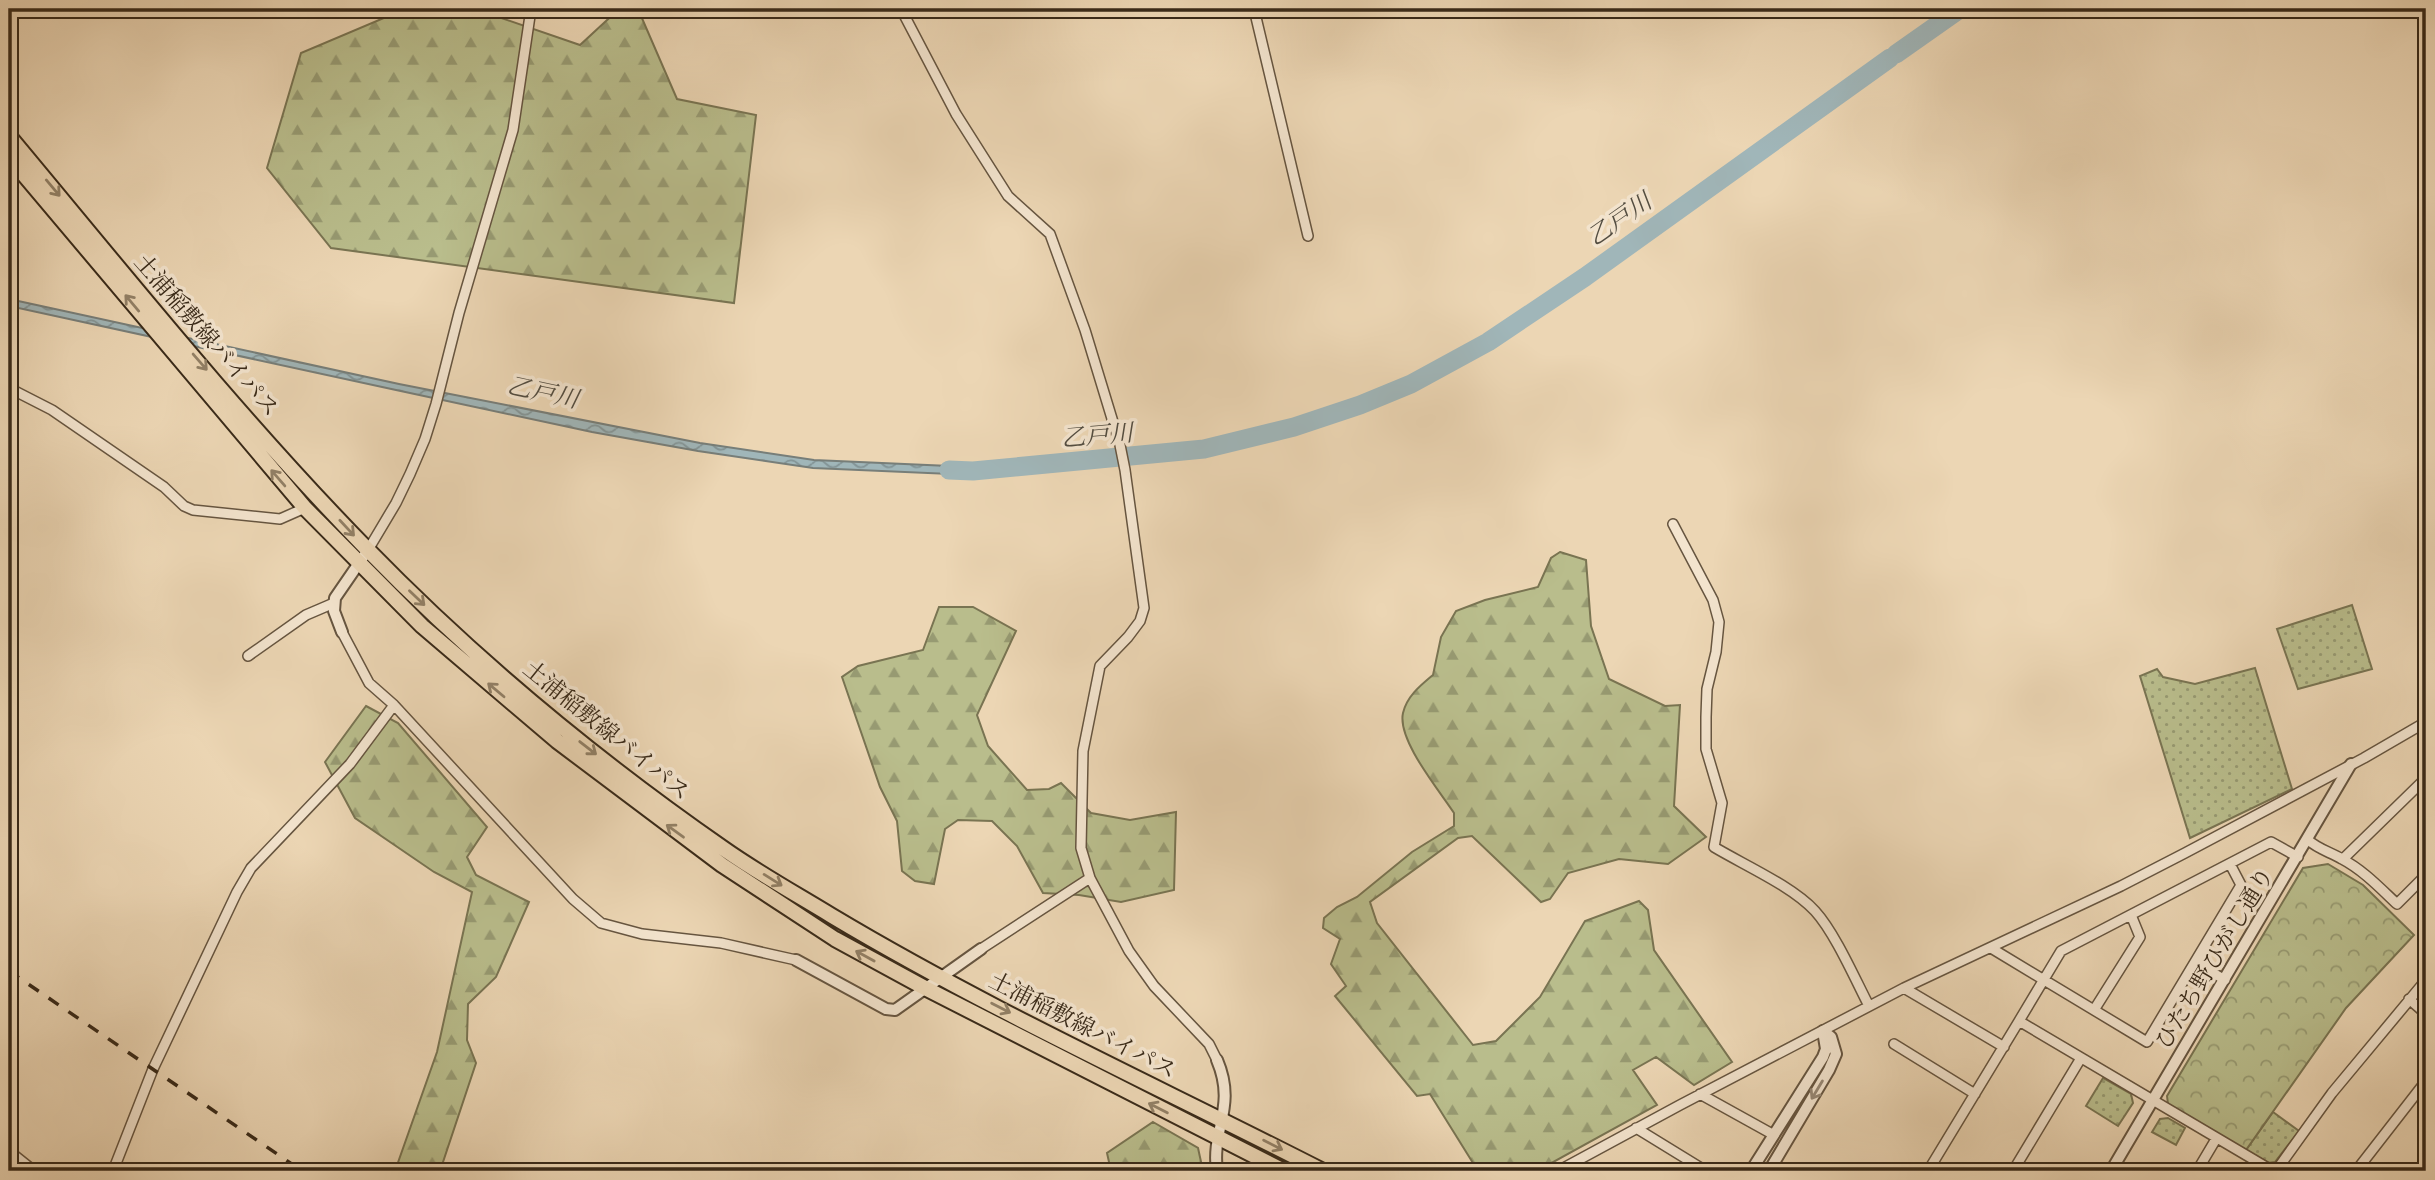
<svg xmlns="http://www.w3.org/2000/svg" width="2435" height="1180" font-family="'Libre Caslon Text','Noto Serif JP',serif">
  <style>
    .grass { fill: url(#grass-dots); stroke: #797452; stroke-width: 2 }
    .forest { fill: url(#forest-firs); stroke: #797452; stroke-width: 2 }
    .park { fill: url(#park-crowns); stroke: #797452; stroke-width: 2 }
    .water { fill: url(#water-waves); stroke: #777e79; stroke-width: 2 }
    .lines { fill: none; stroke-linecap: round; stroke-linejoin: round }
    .river { stroke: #a0b6b9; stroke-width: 19 }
    .minor-casing { stroke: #665540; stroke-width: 12 }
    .tertiary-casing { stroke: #665540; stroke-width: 14 }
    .primary-casing { stroke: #392a19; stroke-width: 18 }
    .minor { stroke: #f3e4ce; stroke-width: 9 }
    .tertiary { stroke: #f3e4ce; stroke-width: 10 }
    .primary { stroke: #ecd6b4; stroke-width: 14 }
    .rail { stroke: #392a19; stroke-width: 3.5; stroke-dasharray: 12 12; stroke-linecap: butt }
    .oneway { stroke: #928066 }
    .oneway2 { stroke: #968774 }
    .labels { text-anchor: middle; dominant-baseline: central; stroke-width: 7; stroke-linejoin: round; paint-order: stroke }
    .street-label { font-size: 23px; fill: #392a19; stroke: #f3e4ce }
    .water-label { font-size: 24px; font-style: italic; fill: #534d41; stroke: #f3e4ce }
  </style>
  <defs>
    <pattern id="grass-dots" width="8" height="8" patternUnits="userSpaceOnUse" patternTransform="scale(1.75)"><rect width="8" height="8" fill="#b9bd8c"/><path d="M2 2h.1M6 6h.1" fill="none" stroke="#979a72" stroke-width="1.8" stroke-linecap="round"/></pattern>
    <pattern id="forest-firs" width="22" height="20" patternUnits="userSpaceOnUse" patternTransform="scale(1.75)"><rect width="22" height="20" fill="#b9bd8c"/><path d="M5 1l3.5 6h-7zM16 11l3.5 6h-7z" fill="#979a72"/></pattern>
    <pattern id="park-crowns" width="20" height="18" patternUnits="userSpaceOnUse" patternTransform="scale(1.75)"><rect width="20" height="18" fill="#b9bd8c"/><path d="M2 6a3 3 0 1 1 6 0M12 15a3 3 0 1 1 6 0" fill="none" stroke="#979a72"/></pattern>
    <pattern id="water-waves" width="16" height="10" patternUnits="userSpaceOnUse" patternTransform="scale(1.75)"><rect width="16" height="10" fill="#a0b6b9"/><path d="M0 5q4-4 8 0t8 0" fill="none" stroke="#839496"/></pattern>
  </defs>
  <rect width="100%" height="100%" fill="#ecd6b4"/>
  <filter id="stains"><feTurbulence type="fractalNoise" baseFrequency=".00286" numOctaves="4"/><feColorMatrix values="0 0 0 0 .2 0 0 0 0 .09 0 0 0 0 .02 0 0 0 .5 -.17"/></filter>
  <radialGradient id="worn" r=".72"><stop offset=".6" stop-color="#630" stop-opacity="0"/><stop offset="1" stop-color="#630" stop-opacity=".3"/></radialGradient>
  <!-- grass -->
  <path class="grass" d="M2352 605 2372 669 2298 689 2277 629Z
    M2255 668 2292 789 2190 838 2140 676 2157 669 2163 677 2195 684Z
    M2103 1078 2131 1094 2133 1103 2118 1126 2086 1106Z
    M2273 1112 2299 1131 2275 1162 2268 1163 2246 1150Z
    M2168 1118 2185 1128 2176 1145 2152 1132 2160 1119Z"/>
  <!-- forest -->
  <path class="forest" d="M405 9H475L580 45 619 9H638L677 99 756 115 734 303 331 248 267 168 301 53Z
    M1560 552 1586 560 1591 626 1609 679 1665 706 1680 705 1674 806 1706 837 1668 864 1619 859 1568 873 1550 899 1541 902 1472 836 1458 838 1370 902 1377 923 1473 1045 1496 1041 1540 997 1585 921 1639 901 1648 910 1654 950 1732 1062 1694 1085 1656 1057 1633 1070 1657 1105 1537 1171H1478L1430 1094 1417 1096 1335 996 1346 986 1331 964 1340 939 1323 928 1324 918 1337 907 1357 897 1412 852 1454 826V813C1439 790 1397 740 1403 713 1407 696 1421 685 1433 675L1441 637 1456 611 1485 600 1538 587 1551 558Z
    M939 607H973L1016 631 977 715 988 746 1027 790 1049 789 1061 783 1091 813 1130 820 1176 812 1174 890 1121 902 1079 895 1043 893 1017 846 992 821 958 820 945 829 934 884 915 881 902 871 897 821 880 787 842 677 858 666 923 650Z
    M366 706 398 723 487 827 467 857 476 875 529 902 496 977 468 1004 467 1040 476 1063 440 1171H395L437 1052 472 892 434 872 355 818 325 762Z
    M1153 1122 1198 1148 1203 1171H1111L1107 1153Z"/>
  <!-- park -->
  <path class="park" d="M2328 864 2363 885 2414 935 2346 1008 2246 1150 2168 1104 2167 1096 2303 868Z"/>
  <!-- water -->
  <path class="water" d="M9 299 399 384 700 443 814 460 972 467 973 475 813 468 698 451 592 432 396 390 9 306Z"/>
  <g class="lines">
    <!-- river -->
    <path class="river" d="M1896 54 1960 9
      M949 470 973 471 1204 449 1294 427 1360 405 1411 384 1488 342 1585 277 1890 58"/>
    <!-- minor casing -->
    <g class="minor-casing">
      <path id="minor" d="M901 9 956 114 1008 196 1050 234 1085 330 1120 445 1125 470 1144 608 1140 621 1128 637 1100 666 1083 751 1081 848 1090 878 1129 951 1154 986 1209 1044 1217 1060
        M1254 9 1308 236
        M9 388 52 410 164 487 184 506 193 510 280 519 305 508
        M1673 524 1713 600 1719 622 1716 652 1707 689 1706 717V749L1722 803 1714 847C1744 865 1792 886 1815 911 1835 933 1855 979 1869 1006
        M368 550 396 503 410 474 425 439 436 404 459 313 513 130 531 9
        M342 632 369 683 394 705 573 899 601 923 642 934 721 943 796 960
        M248 656 306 615 334 603
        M2308 840C2318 849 2330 852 2342 859 2363 870 2380 888 2397 904L2426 875
        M2343 859 2426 778
        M1991 948 2147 1042 2241 885 2230 864
        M981 949 1090 878
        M2195 962 2225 980
        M1904 988 2004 1047
        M2409 999 2426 1014
        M2094 1010 2140 937 2131 915
        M2019 1021 2061 951 2271 842 2298 857
        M1894 1044 1975 1094
        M1700 1094 1774 1135
        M1636 1128 1706 1171
        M9 1151 34 1171
        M113 1171 153 1069 237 892 251 868 350 764 394 705
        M1558 1171 1680 1105 1904 988 2121 886 2185 853 2364 758 2426 722
        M1928 1171 2019 1021 2273 1171
        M2013 1171 2081 1058
        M2197 1171 2216 1139
        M2276 1171 2332 1093 2426 980
        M2356 1171 2426 1081"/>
    </g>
    <!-- tertiary casing -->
    <g class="tertiary-casing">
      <path id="tertiary" d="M342 632 334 611 335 598 368 550
        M796 960 886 1009 895 1010 981 949
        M1217 1171C1211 1129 1237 1107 1217 1060
        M1751 1171 1823 1057 1826 1049 1823 1031
        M1769 1171 1829 1070 1836 1054 1831 1037 1823 1031
        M2111 1171 2351 764"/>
    </g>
    <!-- primary casing -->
    <g class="primary-casing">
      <path id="primary" d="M1120 9H1160
        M9 136C125 275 239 418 366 548 474 659 596 760 724 849 758 873 796 894 832 916 991 1011 1159 1087 1323 1171
        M9 157 305 508 422 626 557 741 722 865 835 939 925 988 1284 1171"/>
    </g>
    <!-- minor -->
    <use href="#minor" class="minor"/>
    <!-- tertiary -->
    <use href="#tertiary" class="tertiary"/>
    <!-- primary -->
    <use href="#primary" class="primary"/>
    <!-- rail -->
    <path class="rail" d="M9 971 302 1171"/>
  </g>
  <!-- one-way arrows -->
  <defs><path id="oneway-shaft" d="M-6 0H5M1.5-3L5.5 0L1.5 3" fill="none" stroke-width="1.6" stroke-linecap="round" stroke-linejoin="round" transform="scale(1.75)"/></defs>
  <g class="oneway">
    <use href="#oneway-shaft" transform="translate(53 188) rotate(50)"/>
    <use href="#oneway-shaft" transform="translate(132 303) rotate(-130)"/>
    <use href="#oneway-shaft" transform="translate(200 362) rotate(49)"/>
    <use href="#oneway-shaft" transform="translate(278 478) rotate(-131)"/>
    <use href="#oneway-shaft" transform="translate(347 528) rotate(47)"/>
    <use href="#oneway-shaft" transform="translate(417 598) rotate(44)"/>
    <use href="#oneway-shaft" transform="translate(496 690) rotate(-140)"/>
    <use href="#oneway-shaft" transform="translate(588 748) rotate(38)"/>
    <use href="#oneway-shaft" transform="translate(675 831) rotate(-144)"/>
    <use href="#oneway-shaft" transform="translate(773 880) rotate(32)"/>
    <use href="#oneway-shaft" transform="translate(865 956) rotate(-151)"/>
    <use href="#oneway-shaft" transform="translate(1001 1008) rotate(27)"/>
    <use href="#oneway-shaft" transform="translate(1158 1108) rotate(-153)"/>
    <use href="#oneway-shaft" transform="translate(1273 1145) rotate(27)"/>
  </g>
  <use class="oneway2" href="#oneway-shaft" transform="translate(1817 1090) rotate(121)"/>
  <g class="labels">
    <!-- street labels -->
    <g class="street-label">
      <text transform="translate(207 335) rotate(49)">土浦稲敷線バイパス</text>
      <text transform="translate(607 730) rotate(39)">土浦稲敷線バイパス</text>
      <text transform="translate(2214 958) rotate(-59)">ひたち野ひがし通り</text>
      <text transform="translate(1083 1025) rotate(27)">土浦稲敷線バイパス</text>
    </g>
    <!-- water labels -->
    <g class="water-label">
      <text transform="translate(1619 219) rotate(-35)">乙戸川</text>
      <text transform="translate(543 392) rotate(12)">乙戸川</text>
      <text transform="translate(1097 435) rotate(-5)">乙戸川</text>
    </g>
  </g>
  <!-- margin -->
  <rect width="2435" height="1180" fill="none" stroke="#ecd6b4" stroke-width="35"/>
  <rect x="10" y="10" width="2414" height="1159" fill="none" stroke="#392a19" stroke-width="3.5"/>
  <rect x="18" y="18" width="2400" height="1145" fill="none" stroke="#392a19" stroke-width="2"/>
  <rect width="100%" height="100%" filter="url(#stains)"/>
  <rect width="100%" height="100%" fill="url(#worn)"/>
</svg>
